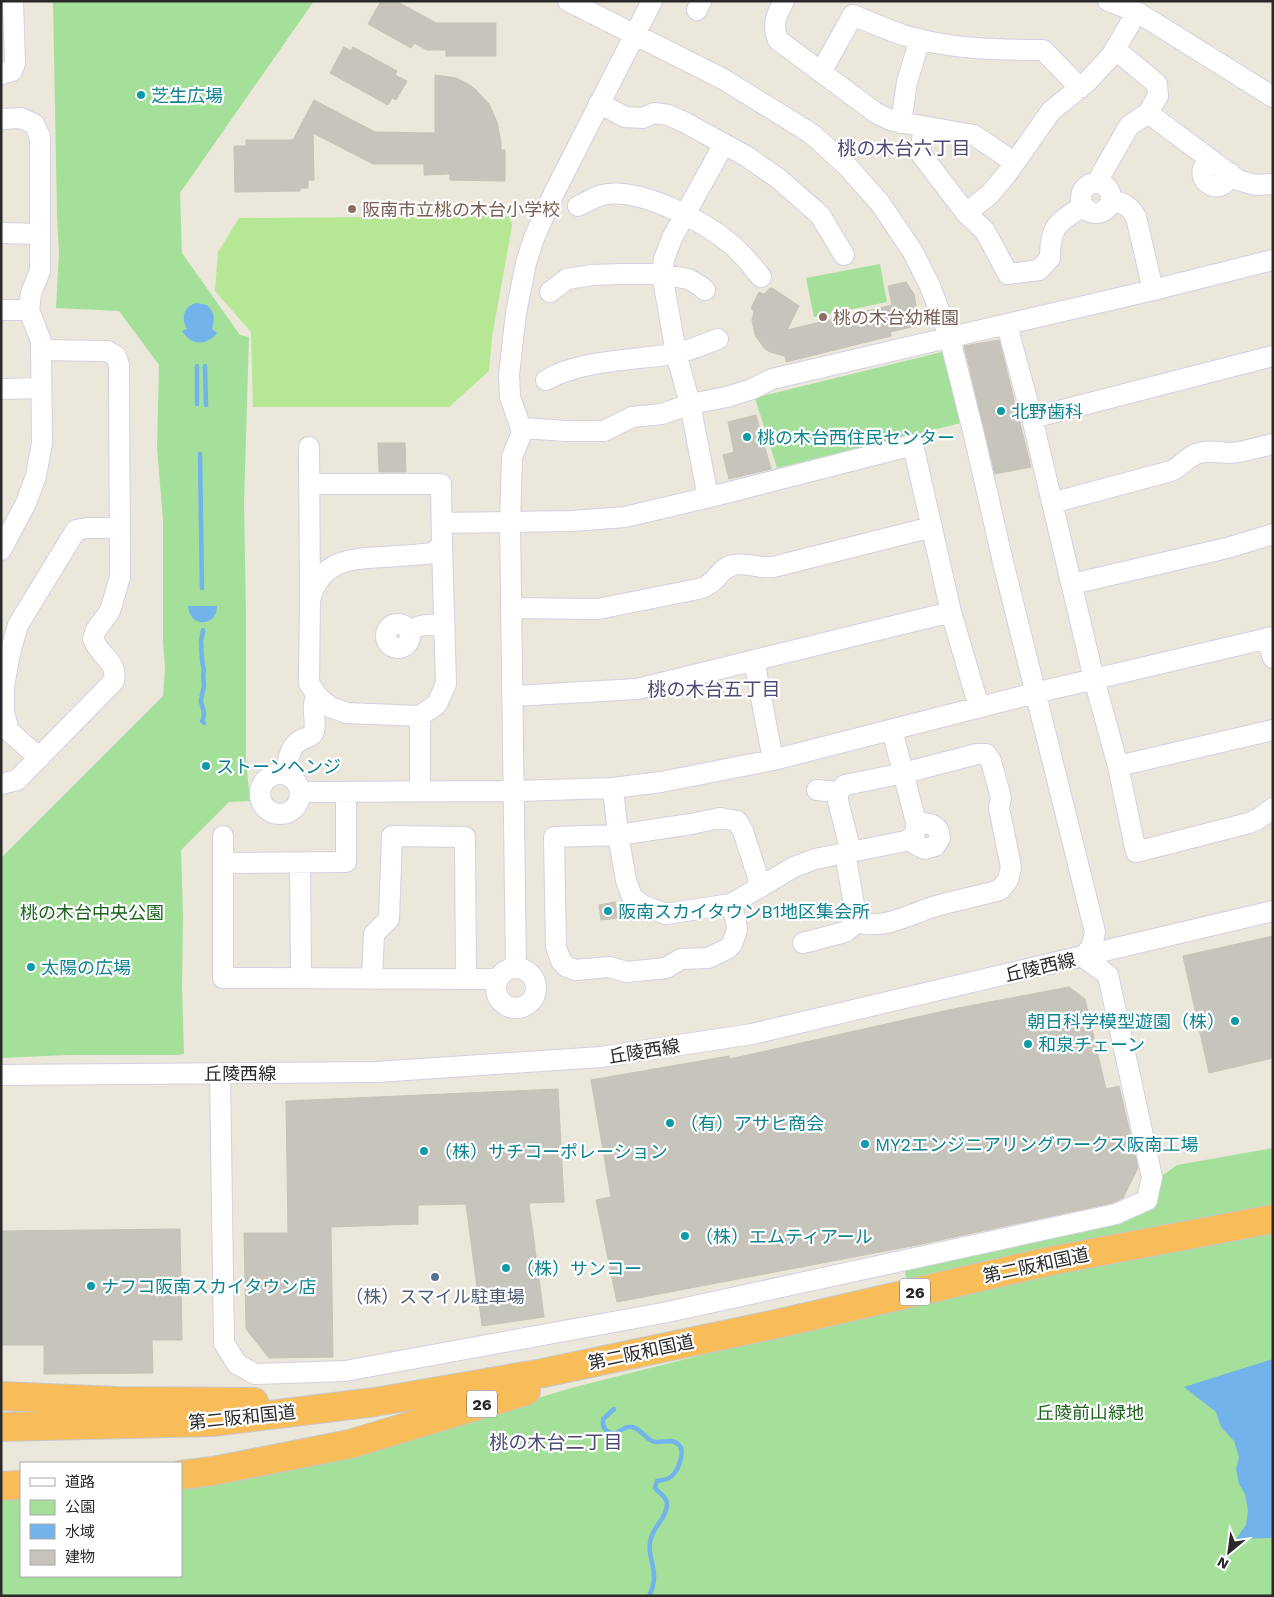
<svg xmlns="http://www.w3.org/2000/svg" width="1274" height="1597" font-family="'Work Sans','Noto Sans JP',sans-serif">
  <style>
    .green { fill: #a4e099 }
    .pitch { fill: #b5e795 }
    .water { fill: #71b3ea }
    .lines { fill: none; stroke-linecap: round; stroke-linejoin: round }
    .stream { stroke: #71b3ea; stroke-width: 4.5 }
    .building { fill: #c6c4bb; stroke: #c6c3b5 }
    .minor-casing { stroke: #d1d1e1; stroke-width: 22 }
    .highway-casing { stroke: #c7c7c7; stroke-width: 30 }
    .minor { stroke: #fff; stroke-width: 20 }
    .highway { stroke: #f8bc59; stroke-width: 28 }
    .culture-dot { fill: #0f9aa8; stroke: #fff; stroke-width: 2 }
    .education-dot { fill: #8d6e63; stroke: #fff; stroke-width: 2 }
    .service-dot { fill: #5c6f8a; stroke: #fff; stroke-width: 2 }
    .labels { text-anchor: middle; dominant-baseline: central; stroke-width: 4.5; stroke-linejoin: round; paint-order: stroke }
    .shield { fill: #fff; stroke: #696969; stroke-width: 1 }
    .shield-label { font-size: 16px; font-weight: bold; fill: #292929 }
    .culture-label { font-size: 18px; fill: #0d838f; stroke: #fff; text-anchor: start }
    .education-label { font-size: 18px; fill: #785e54; stroke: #fff; text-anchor: start }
    .park-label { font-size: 18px; fill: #1d631c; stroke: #fff }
    .street-label { font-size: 18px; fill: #292929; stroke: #fff }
    .service-label { font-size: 18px; fill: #4e5e75; stroke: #fff }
    .neighbourhood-label { font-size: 19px; fill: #4c4b78; stroke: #fff }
  </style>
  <rect width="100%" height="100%" fill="#ebe7db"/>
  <!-- green -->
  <path class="green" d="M53 1H314L180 193 182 253 240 335 249 337 244 503 246 616V759L250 801 229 802 181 850 183 915 182 986 184 1054 177 1055H68L1 1058V858L163 696 165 669 163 641V521L157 447 159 365 119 311 56 308 59 253 57 215Z
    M880 264 887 302 814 317 806 278Z
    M946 351 961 423 777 468 754 395 762 396Z
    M1273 1148V1596H1V1495L21 1494V1576H181V1482L500 1409 575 1387 911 1302 904 1266 1150 1206 1160 1189 1162 1176 1177 1165Z"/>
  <!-- pitch -->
  <path class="pitch" d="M510 216 512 226 492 337 489 371 449 407H253L251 332 215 291 218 252 239 218Z"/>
  <!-- water -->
  <path class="water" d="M196 303 207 305C215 313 215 319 212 329L217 333C207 346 191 346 182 331L187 329C181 318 183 307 196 303Z
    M188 606H217L216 613 212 619C200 627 189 619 188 606Z
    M1273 1359V1538L1236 1539 1246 1525 1248 1511 1245 1494 1239 1484 1236 1469 1239 1457 1234 1441 1221 1427 1216 1412 1184 1387Z"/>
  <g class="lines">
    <!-- stream -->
    <path class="stream" d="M197 366V404
      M205 366 206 405
      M200 454 202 588
      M203 630C203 635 201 638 201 642 202 650 201 662 204 670 202 675 204 680 204 686 203 691 201 697 201 702 203 709 206 714 202 721L204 723
      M614 1409 603 1419C602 1429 606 1432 615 1434 619 1432 624 1427 629 1427 637 1425 645 1438 652 1441 660 1445 671 1437 678 1444 687 1451 677 1474 669 1478 666 1480 661 1480 657 1481L655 1488C659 1493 666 1496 667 1503 668 1516 654 1526 651 1538 645 1558 662 1571 649 1596"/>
  </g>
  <!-- building -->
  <path class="building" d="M381 1H396L436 23H496V56H446V50H427L414 43 411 48 368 24Z
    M344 47 351 51 353 47 397 71 395 75 407 81 396 100 392 98 388 105 330 73Z
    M435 75 456 78 466 83 475 89 489 104 497 122 501 142V150H505V181L450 180V174L424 175V164H373L313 133 314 180H308V188H300V191L235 192 234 146H246V140H293L314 100 375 132 435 133Z
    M906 282 914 294 917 311 916 326 890 332 891 336 786 362 785 356 770 352 764 348 755 335 752 320 754 312 751 308 759 292 764 294 770 288 774 289 799 306 787 330 892 305 888 286Z
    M999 340 1031 467 995 474 964 346Z
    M756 415 771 469 729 479 723 455 734 452 728 422Z
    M378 443H405L406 472H379Z
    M615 902 617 918 601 920 599 905Z
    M1273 936V1058L1209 1073 1183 956Z
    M1069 987 1085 999 1106 1089 1119 1086 1138 1168 1123 1198 1112 1203 917 1245 617 1302 596 1200 611 1197 591 1080 729 1056 730 1059 953 1009Z
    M558 1089 564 1202 529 1203 544 1317 482 1326 466 1204 418 1205V1224L331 1227 333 1357 269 1358 246 1329 244 1233H288L286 1101Z
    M180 1229 182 1340H152L153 1373 44 1374V1345H1V1231Z"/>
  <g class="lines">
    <!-- minor casing -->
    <g class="minor-casing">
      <path id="minor" d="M784 1C776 15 772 25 778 40L876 113 893 121 974 135 1014 162
        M1108 1 1137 12 1273 97
        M697 10 701 1
        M821 72 853 15C869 22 886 29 903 35 948 49 997 50 1043 50L1080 88
        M1 74 12 71 15 63 13 1
        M599 103 625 117 643 118 654 113 668 115 684 122 746 156 779 179 820 215 844 255
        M1148 113 1238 180 1255 185 1273 184
        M1 119 21 118 34 124 40 137V271L31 293 29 310 41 341 42 443 36 476 26 503 1 550
        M901 123 907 82 920 39
        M924 127 920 153 966 213 985 231 1008 274 1039 270 1050 258C1050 226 1057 223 1083 206
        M1212 160C1185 175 1223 203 1230 173
        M1081 198a15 15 0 1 1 30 0a15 15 0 1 1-30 0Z
        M1098 183 1102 173 1129 126 1148 113 1158 96 1157 84 1115 49
        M1111 201C1124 203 1129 205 1136 217L1153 290
        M578 206C586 203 594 197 602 195 639 186 705 222 732 245 743 254 752 266 761 277
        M966 213 989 195 1006 175 1051 111 1087 82 1111 56 1137 12
        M1 233 40 234
        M550 292 567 279 593 275 622 274H662L688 279 699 285 705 290
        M1 310H29
        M1007 325 1032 418 1094 679 1118 766 1136 852 1249 823 1258 819 1273 808
        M546 380C580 360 635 360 674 354 689 351 704 344 718 339
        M1 389 41 388
        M1032 418 1273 356
        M521 428 567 431H604L632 417 662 414 690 404 727 397 752 389 772 379 1153 290 1273 260
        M309 447 310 597
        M309 484H441L442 545 433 553C417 555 400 556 383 557 348 559 322 560 310 599L309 683 317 696 330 707 347 713 420 716
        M708 497 690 404 676 353 662 274 664 259 672 238 724 144
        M1052 503 1171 471C1181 467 1186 458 1196 454 1208 449 1219 453 1231 453 1245 452 1259 447 1273 444
        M442 523 572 521 625 517 718 495 913 445 951 612 979 707
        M1072 584 1227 548 1273 534
        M512 608 598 609 698 589C702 588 706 587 709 584 719 578 721 567 734 565 747 562 759 569 773 567L932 527
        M386 636a12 12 0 1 1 24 0a12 12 0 1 1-24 0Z
        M409 633C419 622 432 625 445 626
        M1267 638 1273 658
        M754 660 773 760
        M513 696 637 689 951 612
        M39 758 9 731 4 713V686L10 653 18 625 76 530 87 528H120
        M1118 766 1273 730
        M260 794a20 20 0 1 1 40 0a20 20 0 1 1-40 0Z
        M286 775C287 765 289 748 298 742 302 738 312 738 314 731 317 719 310 707 317 696
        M1 784 17 780 114 681C118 661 100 657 93 639L96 630 110 611 120 577 119 365 116 356 107 351 41 350
        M613 788 618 835 626 880 632 897 644 906 666 914 731 904 794 867 815 859 906 841C915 836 917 831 916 822L892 730
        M817 790 838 792
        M420 791V716L437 704 446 684 442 545
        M300 792 515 791 613 788 661 782 773 760 1035 693 1273 637
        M223 836V978L498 979
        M912 838 915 844 925 849 935 846 940 838C939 823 928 823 916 822
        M845 853 857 922C886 930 909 914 936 906 957 900 979 896 1000 890L1008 880 1011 867 999 808 1001 798 991 761 986 754H977L904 773 845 785 838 792V801L851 852
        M223 863 346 862V792
        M300 863 301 978
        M731 904 736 921 737 930 732 944 727 949 708 958 681 959 666 968 627 972 609 967 576 970 567 967 561 961 556 947 554 837 618 835 691 824 720 818 737 821 743 831 761 887
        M803 943 845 932 857 922
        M496 988a20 20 0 1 1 40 0a20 20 0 1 1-40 0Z
        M516 968 510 523 512 457 521 435V428L510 397 509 375 516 313 526 263 534 238 554 193 652 1
        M372 979 374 934 389 919 392 836 465 837 466 979
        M220 1074 224 1343 237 1364 255 1374 345 1371 663 1313 1116 1214 1147 1200 1152 1177 1108 975 1083 957 1092 946 1095 932 1003 562 974 435 950 339 930 286 913 252 880 203 847 166 812 134 723 79 568 1
        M1 1075 377 1072 601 1057 752 1034 1273 911"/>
    </g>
    <!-- highway casing -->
    <g class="highway-casing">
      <path id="highway" d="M1 1396 116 1401 254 1402
        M1 1427 212 1422 375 1402 543 1373 781 1323 1050 1261 1273 1219
        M181 1475 213 1471 350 1444 526 1391
        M1 1486 21 1485"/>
    </g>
    <!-- minor -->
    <use href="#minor" class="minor"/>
    <!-- highway -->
    <use href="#highway" class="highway"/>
  </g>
  <!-- markers -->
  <g class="culture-dot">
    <circle cx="141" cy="95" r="5"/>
    <circle cx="1001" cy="411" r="5"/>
    <circle cx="747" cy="437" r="5"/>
    <circle cx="206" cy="766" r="5"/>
    <circle cx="608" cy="911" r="5"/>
    <circle cx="31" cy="967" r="5"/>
    <circle cx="1235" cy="1021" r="5"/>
    <circle cx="1028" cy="1044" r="5"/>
    <circle cx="670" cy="1123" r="5"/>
    <circle cx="865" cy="1144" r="5"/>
    <circle cx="424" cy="1151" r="5"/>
    <circle cx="685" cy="1236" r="5"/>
    <circle cx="506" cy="1268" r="5"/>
    <circle cx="91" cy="1286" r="5"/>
  </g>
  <g class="education-dot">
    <circle cx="352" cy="209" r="5"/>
    <circle cx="823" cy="317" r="5"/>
  </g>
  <circle class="service-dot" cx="435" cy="1277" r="5"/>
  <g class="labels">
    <!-- shield labels -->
    <g class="shield">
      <rect x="900" y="1278.5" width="30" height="27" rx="4"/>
      <rect x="467" y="1390.5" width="30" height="27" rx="4"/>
    </g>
    <g class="shield-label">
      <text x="915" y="1292">26</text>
      <text x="482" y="1404">26</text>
    </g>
    <!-- culture labels -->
    <g class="culture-label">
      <text x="151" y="95">芝生広場</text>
      <text x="1011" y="411">北野歯科</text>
      <text x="757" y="437">桃の木台西住民センター</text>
      <text x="216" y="766">ストーンヘンジ</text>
      <text x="618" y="911">阪南スカイタウンB1地区集会所</text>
      <text x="41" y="967">太陽の広場</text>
      <text x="1225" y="1021" text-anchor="end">朝日科学模型遊園（株）</text>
      <text x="1038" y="1044">和泉チェーン</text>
      <text x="680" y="1123">（有）アサヒ商会</text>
      <text x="875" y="1144">MY2エンジニアリングワークス阪南工場</text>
      <text x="434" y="1151">（株）サチコーポレーション</text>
      <text x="695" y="1236">（株）エムティアール</text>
      <text x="516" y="1268">（株）サンコー</text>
      <text x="101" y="1286">ナフコ阪南スカイタウン店</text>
    </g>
    <!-- education labels -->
    <g class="education-label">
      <text x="362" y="209">阪南市立桃の木台小学校</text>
      <text x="833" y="317">桃の木台幼稚園</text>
    </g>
    <!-- park labels -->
    <g class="park-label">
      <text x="92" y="912">桃の木台中央公園</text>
      <text x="1090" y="1412">丘陵前山緑地</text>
    </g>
    <!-- street labels -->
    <g class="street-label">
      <text transform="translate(1040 967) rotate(-13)">丘陵西線</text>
      <text transform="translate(644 1051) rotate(-9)">丘陵西線</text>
      <text x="240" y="1073">丘陵西線</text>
      <text transform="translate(1036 1265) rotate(-12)">第二阪和国道</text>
      <text transform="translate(641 1352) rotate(-12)">第二阪和国道</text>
      <text transform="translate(242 1417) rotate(-6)">第二阪和国道</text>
    </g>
    <!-- service labels -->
    <g class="service-label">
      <text x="435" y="1296">（株）スマイル駐車場</text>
    </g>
    <!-- neighbourhood labels -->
    <g class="neighbourhood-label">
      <text x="904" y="148">桃の木台六丁目</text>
      <text x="714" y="689">桃の木台五丁目</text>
      <text x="556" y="1442">桃の木台二丁目</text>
    </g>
  </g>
  <!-- border -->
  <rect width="1274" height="1597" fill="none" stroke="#292929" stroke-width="5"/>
  <!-- legend -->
  <rect x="20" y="1462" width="162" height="115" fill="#ffffff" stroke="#a9a9a9"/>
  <rect x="30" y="1478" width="25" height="8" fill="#ffffff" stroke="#a9a9a9"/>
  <text x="65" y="1487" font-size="15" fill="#292929">道路</text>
  <rect x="30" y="1500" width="25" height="15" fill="#a4e099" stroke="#a9a9a9"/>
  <text x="65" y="1512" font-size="15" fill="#292929">公園</text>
  <rect x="30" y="1524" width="25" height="15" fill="#71b3ea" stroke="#a9a9a9"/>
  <text x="65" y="1537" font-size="15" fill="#292929">水域</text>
  <rect x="30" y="1550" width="25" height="15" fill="#c6c4bb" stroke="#a9a9a9"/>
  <text x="65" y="1562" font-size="15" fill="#292929">建物</text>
  <!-- north arrow -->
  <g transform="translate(1229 1552) rotate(209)" stroke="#ffffff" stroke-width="4" paint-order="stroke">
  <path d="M0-4L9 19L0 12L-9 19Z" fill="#292929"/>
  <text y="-8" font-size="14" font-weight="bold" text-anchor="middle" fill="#292929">N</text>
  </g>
</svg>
